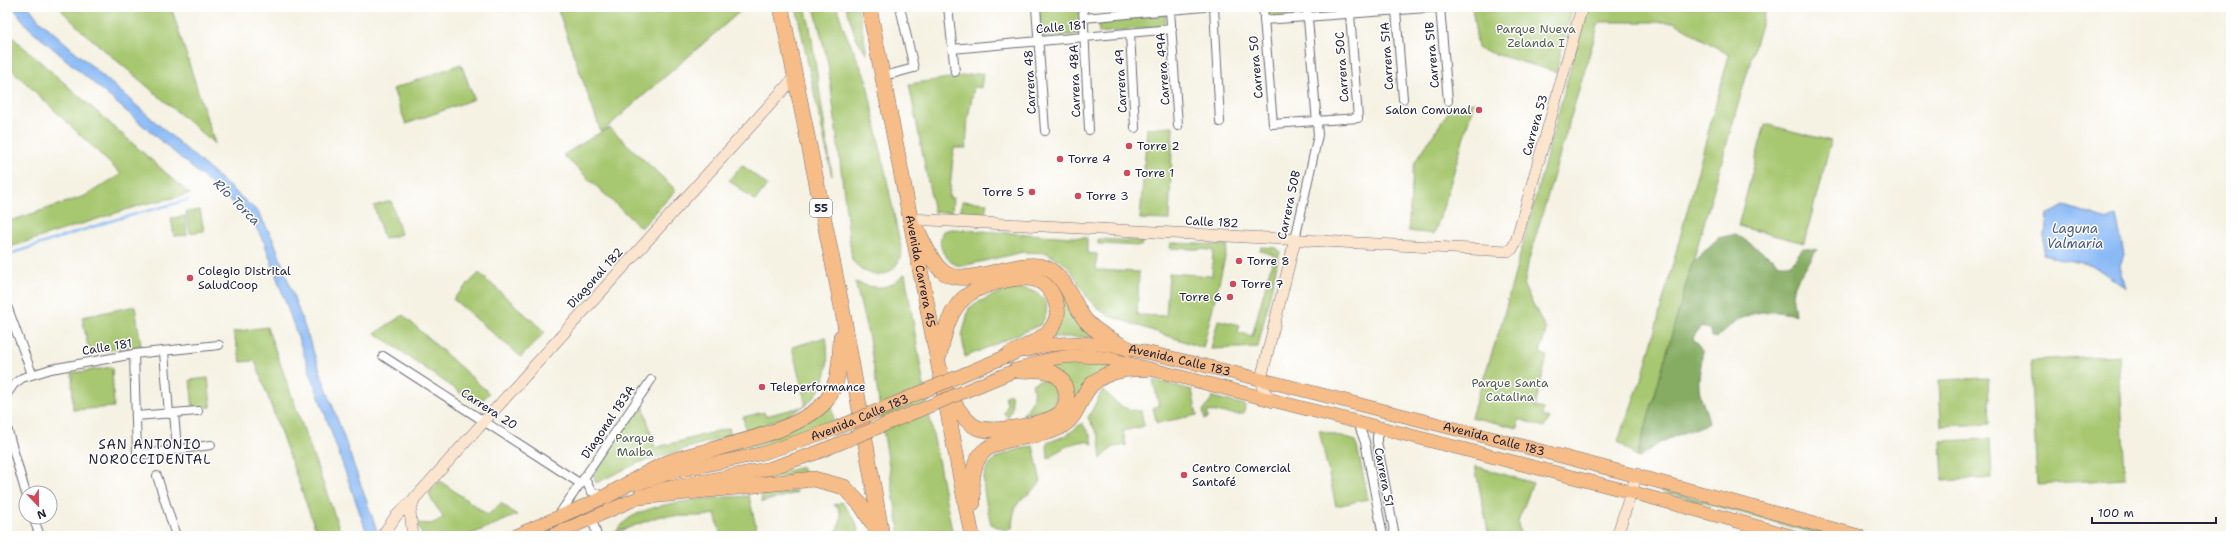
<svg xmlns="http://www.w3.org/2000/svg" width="2238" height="543" font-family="'Shantell Sans',sans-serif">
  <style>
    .green { fill: #a7c76f; stroke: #647455 }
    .forest { fill: #85ac62; stroke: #54674e }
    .water { fill: #8abaf6; stroke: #566e98 }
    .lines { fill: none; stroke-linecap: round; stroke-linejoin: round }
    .stream { stroke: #8abaf6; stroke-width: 2.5 }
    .street-casing { stroke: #6c6b76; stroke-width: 10 }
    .secondary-casing { stroke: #6c6b76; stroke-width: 12 }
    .primary-casing { stroke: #6c6b76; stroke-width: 14 }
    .highway-casing { stroke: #6c6b76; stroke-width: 16 }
    .street { stroke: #fff; stroke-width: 8 }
    .secondary { stroke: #fce5cf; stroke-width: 11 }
    .primary { stroke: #f7bd88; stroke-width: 13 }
    .highway { stroke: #f7bd88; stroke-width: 15 }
    .primary-bridge-casing { stroke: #6c6b76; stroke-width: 14; stroke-linecap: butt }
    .primary-bridge { stroke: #f7bd88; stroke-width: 13 }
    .poi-dot { fill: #d1495b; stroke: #fff; stroke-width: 1.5 }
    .labels { text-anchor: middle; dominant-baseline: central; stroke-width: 3; stroke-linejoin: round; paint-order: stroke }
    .shield { fill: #fff; stroke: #646476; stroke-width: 1 }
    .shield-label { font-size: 11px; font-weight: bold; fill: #22223b }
    .street-label { font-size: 12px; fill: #22223b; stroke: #fff }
    .park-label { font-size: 12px; fill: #515c4d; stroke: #fff }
    .poi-label { font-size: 12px; fill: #22223b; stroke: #fff; text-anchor: start }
    .water-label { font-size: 13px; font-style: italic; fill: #46577c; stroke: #fff }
    .neighbourhood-label { font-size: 13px; letter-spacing: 1px; fill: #22223b; stroke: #fff }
  </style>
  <rect width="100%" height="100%" fill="#fff"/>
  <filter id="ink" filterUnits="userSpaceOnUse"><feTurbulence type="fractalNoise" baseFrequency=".025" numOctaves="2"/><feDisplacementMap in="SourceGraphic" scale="8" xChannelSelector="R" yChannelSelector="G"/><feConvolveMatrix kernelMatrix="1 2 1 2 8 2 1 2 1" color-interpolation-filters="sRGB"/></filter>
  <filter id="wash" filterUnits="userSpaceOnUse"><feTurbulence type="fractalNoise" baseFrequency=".012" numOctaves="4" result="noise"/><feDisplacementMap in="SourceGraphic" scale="16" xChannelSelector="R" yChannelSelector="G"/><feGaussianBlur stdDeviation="0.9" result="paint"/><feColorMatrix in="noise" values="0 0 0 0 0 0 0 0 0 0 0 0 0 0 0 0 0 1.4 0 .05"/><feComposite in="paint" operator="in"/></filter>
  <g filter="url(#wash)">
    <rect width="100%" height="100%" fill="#f5f2e3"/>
    <!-- green -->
    <path class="green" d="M72 7H171L215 144 82 31 61 10Z
      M557 7H745L603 131 610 128 676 190 641 228 563 155 601 132Z
      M796 7H805L810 27 832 176Z
      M814 7H837L843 27 866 79 902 253C893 281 869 281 852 260L828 63Z
      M846 7H858L867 54 856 38Z
      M1039 7H1079L1080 34 1042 38Z
      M1268 7H1303V14L1269 16Z
      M1310 7H1371V10L1311 15Z
      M1472 7H1573L1556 72 1478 49Z
      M1587 7H1766L1637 457 1618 441 1643 375 1729 55 1674 22H1599L1529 259 1524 286 1546 330 1540 353 1547 356 1535 407 1543 409 1542 416 1550 418 1544 427 1519 419 1518 428 1471 417 1501 325Z
      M1165 14 1166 26 1099 33 1098 21Z
      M7 31 11 36 190 194 141 205 7 248V222L85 196 121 174 7 65Z
      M461 64 474 99 406 124 393 89Z
      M983 73 981 88 974 87 968 117 966 148H954L949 198H953L952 212H934L909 84Z
      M1474 102 1445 202 1434 234 1408 231 1413 172 1415 162 1453 105H1469V103Z
      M1765 124 1831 141 1804 243 1738 226Z
      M1173 126 1169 220 1140 219 1147 128Z
      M742 165 767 185 755 201 729 180Z
      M391 201 401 234 384 239 374 206Z
      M962 201 987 203 985 214 961 212Z
      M200 210 204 231 190 233 186 212Z
      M185 216 187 235 174 236 171 218Z
      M951 229 1087 238V253L1097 254 1096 270 1139 272 1137 315 1166 316 1169 273 1212 276 1213 250 1170 248 1171 243 1228 245 1203 348 1107 315 1089 300 1068 266 1047 253 1023 252 962 266C947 265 935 246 943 231Z
      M1098 239 1142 241 1141 246 1098 244Z
      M1261 247 1277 248 1280 251 1258 347 1211 349 1218 320 1240 325 1238 332 1252 336 1274 255 1260 251Z
      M1010 272 1047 275 1055 281 1097 337H1052L1056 294Z
      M479 273 545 332 521 357 453 299Z
      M905 274 925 393 953 536H900L869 338 855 282C877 290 887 290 905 274Z
      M1022 288C1043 292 1055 306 1040 325L965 357 962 336 969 308C986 297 1001 291 1022 288Z
      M135 306 141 346 89 352 82 317Z
      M403 315 489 393 478 405 375 333Z
      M267 327 342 536H318L255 361 241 362 233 332Z
      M826 337C836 402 798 413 746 431L743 417 764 412 765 416 806 406 792 347Z
      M2119 355 2125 479 2037 484 2031 360Z
      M1067 362 1118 364 1082 392 1071 402 1048 365Z
      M112 367 114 407 73 410 72 373Z
      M208 378 211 407 193 409 190 380Z
      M1988 378 1990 424 1941 426 1939 380Z
      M1043 379 1049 381 1057 389 1056 401 1046 410 1022 415C1031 406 1036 397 1032 384Z
      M1153 380 1192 390 1197 415 1157 423 1153 408 1159 406Z
      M1103 389C1114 402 1123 411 1141 411L1144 426 1123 431 1126 445 1113 447 1101 459 1099 437 1088 418Z
      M1011 394 1012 407 1008 418 1004 414 1007 405 1005 396Z
      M1213 397 1245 405 1244 413C1237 417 1219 410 1207 412L1208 418 1205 419 1203 411Z
      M642 401 655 448 729 428 731 435 638 463 596 483 593 475Z
      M831 403 834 420 774 443 723 454Z
      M1082 423 1090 435 1093 444C1079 436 1059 450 1048 459L1047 443 1067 435Z
      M1319 430 1356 441 1368 499 1336 506Z
      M1990 439 1992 478 1943 481 1941 441Z
      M1033 446 1041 482C1024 502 1014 495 1012 528L1007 531 991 524C979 473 975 458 1033 446Z
      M1475 466 1533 483 1518 521 1520 536H1489Z
      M802 467 805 475 709 486 769 476Z
      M440 481 488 515 501 503 517 515 467 536H423L416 523 431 524 443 518C439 507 432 505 429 493Z
      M1662 489 1836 536H1825L1661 491Z
      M796 491V493L762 502 761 495Z
      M749 496 758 536H721L715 514 703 516H660L620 531 613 536C617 530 622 524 627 520 650 501 719 497 749 496Z
      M621 497 622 499 536 536H528Z
      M842 502 855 520 860 536H833C839 527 844 518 838 507L834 505Z"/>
    <!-- forest -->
    <path class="forest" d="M1736 234 1780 264H1791L1803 248 1817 250 1798 279 1792 293 1795 315C1761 307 1741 313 1717 338L1712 337 1711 330 1701 326 1693 338 1702 351C1703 362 1698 374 1699 386 1700 400 1707 410 1709 423 1685 434 1659 438 1640 458L1637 457 1692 263 1718 238Z"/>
    <!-- water -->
    <path class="water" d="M13 7H29L38 19 258 212 274 241 379 536H368L265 244 251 218 28 27Z
      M2065 206 2108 220 2116 216 2124 254 2120 266 2126 288 2092 265 2043 255 2047 215Z"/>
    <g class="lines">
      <!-- stream -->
      <path class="stream" d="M7 255 114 220 188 200"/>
    </g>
  </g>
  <g filter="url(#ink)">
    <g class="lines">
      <!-- street casing -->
      <g class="street-casing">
        <path id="street" d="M948 7 955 72
          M1036 7 1045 131
          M1083 7 1089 130
          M1214 7 1220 122
          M1263 7 1273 124 1358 118 1350 14
          M1170 10 1178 126
          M1396 10 1403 99
          M1084 18 1204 7
          M1264 20 1440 7 1448 101
          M1130 33 1135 128
          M952 49 1172 29
          M884 76 914 68 900 7
          M1295 240 1318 135 1307 7
          M7 306 32 374
          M164 352 169 414
          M134 354 137 453 144 454 211 445
          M383 356 581 484
          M7 394 14 384 22 378 51 369 134 354 219 345
          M174 413 177 449
          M136 416 198 411
          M1358 423 1365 442 1383 536
          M7 428 26 494
          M1383 429 1377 436V442L1395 536
          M157 476 176 536
          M585 479 591 491 605 497
          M558 516 651 380
          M33 517 40 536
          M592 518 597 536"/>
      </g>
      <!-- secondary casing -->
      <g class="secondary-casing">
        <path id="secondary" d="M911 219 1508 251 1512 249 1516 241 1582 7
          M1273 402 1263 390 1261 379 1295 240
          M382 536 396 516 416 497 794 78
          M413 536 410 512 415 497
          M1617 536 1637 474"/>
      </g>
      <!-- primary casing -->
      <g class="primary-casing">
        <g id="primary">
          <path id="s1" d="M1024 351C1084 332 1143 352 1202 365 1255 378 1308 391 1361 405 1528 447 1693 490 1859 536"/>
          <path d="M1020 369C1051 356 1078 353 1111 359L1631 492 1791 536"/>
          <path d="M636 484 673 472 764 453"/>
          <path d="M515 536 614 493"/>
          <path d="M551 536 640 497 663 489 771 468"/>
        </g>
      </g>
      <!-- highway casing -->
      <g class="highway-casing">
        <g id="highway">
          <path d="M781 7 842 308 882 536"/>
          <path id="s2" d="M869 7 972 536"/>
          <path d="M918 231C924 243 931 261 941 270 964 292 1014 258 1044 267 1067 275 1072 304 1086 321 1098 334 1114 341 1129 349"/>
          <path d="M939 356C944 336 948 312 964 298 978 285 1016 275 1034 279 1045 282 1053 292 1056 303 1059 312 1057 321 1051 329 1041 341 1020 349 1007 356"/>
          <path d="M946 392C955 403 963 421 976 427 990 435 1047 424 1059 414 1065 408 1068 400 1066 392 1062 365 1034 370 1014 371"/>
          <path d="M605 497C627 485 649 470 672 461 712 447 798 434 826 401 840 383 840 359 841 337"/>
          <path d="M640 497 814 479 844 487 861 505 878 532"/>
          <path d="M973 503C972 486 970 467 982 453 1000 434 1040 440 1062 426 1076 417 1078 405 1086 392 1098 372 1125 368 1146 369"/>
        </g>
      </g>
      <!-- street -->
      <use href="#street" class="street"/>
      <!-- secondary -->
      <use href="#secondary" class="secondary"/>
      <!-- primary -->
      <use href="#primary" class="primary"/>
      <!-- highway -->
      <use href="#highway" class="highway"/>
      <!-- primary-bridge casing -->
      <g class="primary-bridge-casing">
        <g id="primary-bridge">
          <path id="s3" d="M764 453 834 429 1007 356"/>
          <path d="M771 468 816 453 1014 371"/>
        </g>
      </g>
      <!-- primary-bridge -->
      <use href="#primary-bridge" class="primary-bridge"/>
    </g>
  </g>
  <!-- markers -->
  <g class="poi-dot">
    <circle cx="1479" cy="110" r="4"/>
    <circle cx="1129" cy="146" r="4"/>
    <circle cx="1060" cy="159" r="4"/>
    <circle cx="1127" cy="173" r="4"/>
    <circle cx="1032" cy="192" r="4"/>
    <circle cx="1078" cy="196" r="4"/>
    <circle cx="1239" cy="261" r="4"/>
    <circle cx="190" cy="278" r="4"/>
    <circle cx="1233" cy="284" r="4"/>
    <circle cx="1230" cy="297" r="4"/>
    <circle cx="762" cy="387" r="4"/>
    <circle cx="1184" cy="475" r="4"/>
  </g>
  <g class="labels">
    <!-- shield labels -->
    <rect class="shield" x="810" y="199" width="22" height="18" rx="3"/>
    <g class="shield-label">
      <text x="821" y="208">55</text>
    </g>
    <!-- street labels -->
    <g class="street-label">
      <text transform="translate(1061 27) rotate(-5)">Calle 181</text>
      <text transform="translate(1432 55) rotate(-95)">Carrera 51B</text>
      <text transform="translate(1387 56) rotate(-94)">Carrera 51A</text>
      <text transform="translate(1256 67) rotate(-95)">Carrera 50</text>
      <text transform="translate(1342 67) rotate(-94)">Carrera 50C</text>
      <text transform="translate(1163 69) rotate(-94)">Carrera 49A</text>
      <text transform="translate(1075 81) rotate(-92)">Carrera 48A</text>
      <text transform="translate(1121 81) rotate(-93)">Carrera 49</text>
      <text transform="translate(1030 82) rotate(-93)">Carrera 48</text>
      <text transform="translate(1535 125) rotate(-74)">Carrera 53</text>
      <text transform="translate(1289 205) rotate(-78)">Carrera 50B</text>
      <text transform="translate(1212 222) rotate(3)">Calle 182</text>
      <text stroke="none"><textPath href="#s2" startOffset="269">Avenida Carrera 45</textPath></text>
      <text transform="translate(595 278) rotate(-48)">Diagonal 182</text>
      <text transform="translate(107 347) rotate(-9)">Calle 181</text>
      <text stroke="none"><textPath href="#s1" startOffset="158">Avenida Calle 183</textPath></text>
      <text transform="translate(489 409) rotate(33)">Carrera 20</text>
      <text stroke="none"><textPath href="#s3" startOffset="102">Avenida Calle 183</textPath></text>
      <text transform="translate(608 422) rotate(-56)">Diagonal 183A</text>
      <text stroke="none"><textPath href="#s1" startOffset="482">Avenida Calle 183</textPath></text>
      <text transform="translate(1384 477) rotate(79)">Carrera 51</text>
    </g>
    <!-- park labels -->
    <g class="park-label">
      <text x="1536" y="29">Parque Nueva<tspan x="1536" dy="14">Zelanda I</tspan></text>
      <text x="1510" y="383">Parque Santa<tspan x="1510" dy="14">Catalina</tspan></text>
      <text x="635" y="438">Parque<tspan x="635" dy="14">Maiba</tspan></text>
    </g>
    <!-- poi labels -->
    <g class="poi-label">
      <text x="1471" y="110" text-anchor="end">Salon Comunal</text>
      <text x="1137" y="146">Torre 2</text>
      <text x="1068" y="159">Torre 4</text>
      <text x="1135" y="173">Torre 1</text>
      <text x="1024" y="192" text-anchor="end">Torre 5</text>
      <text x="1086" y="196">Torre 3</text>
      <text x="1247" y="261">Torre 8</text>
      <text x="198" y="271">Colegio Distrital<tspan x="198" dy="14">SaludCoop</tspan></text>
      <text x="1241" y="284">Torre 7</text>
      <text x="1222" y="297" text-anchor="end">Torre 6</text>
      <text x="770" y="387">Teleperformance</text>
      <text x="1192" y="468">Centro Comercial<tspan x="1192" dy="14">Santafé</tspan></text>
    </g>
    <!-- water labels -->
    <g class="water-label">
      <text transform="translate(237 202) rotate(45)">Río Torca</text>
      <text x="2075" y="228">Laguna<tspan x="2075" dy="15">Valmaria</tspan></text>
    </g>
    <!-- neighbourhood labels -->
    <g class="neighbourhood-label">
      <text x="150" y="444">SAN ANTONIO<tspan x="150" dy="15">NOROCCIDENTAL</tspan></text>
    </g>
  </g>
  <!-- margin -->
  <rect width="2238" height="543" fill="none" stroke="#fff" stroke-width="24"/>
  <!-- north arrow -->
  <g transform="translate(38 505) rotate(158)"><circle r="19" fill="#ffffff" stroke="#a7a7b1"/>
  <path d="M0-3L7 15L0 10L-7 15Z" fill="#d1495b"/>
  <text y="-6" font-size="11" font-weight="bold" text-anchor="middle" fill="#22223b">N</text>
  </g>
  <!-- scale -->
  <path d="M2092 517v6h124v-6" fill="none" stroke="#22223b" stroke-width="2"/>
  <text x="2098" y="517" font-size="12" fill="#22223b" stroke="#ffffff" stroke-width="3" paint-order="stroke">100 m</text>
</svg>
